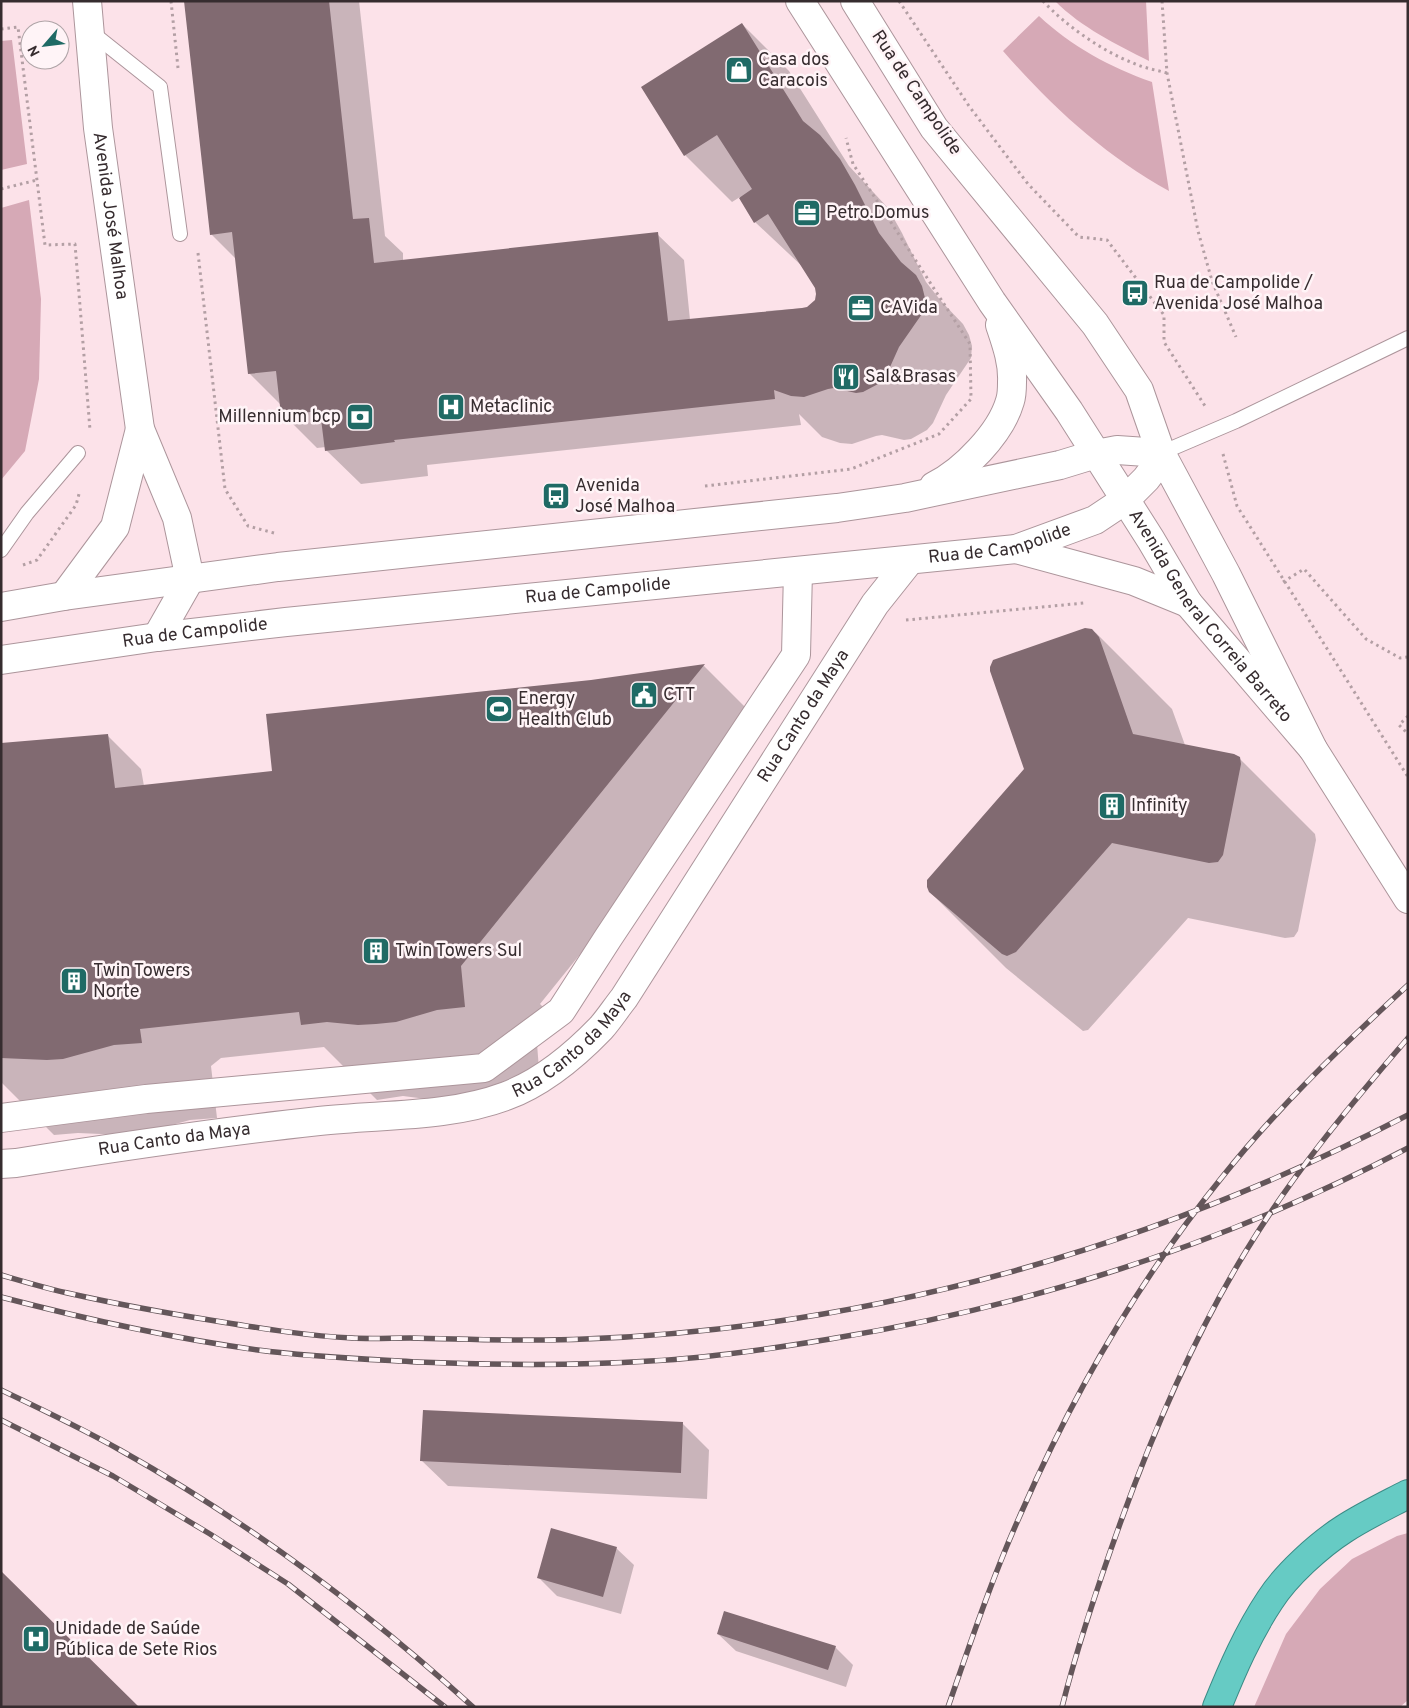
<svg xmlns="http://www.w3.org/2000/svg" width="1409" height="1708" font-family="Overpass,sans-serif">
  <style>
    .green { fill: #d6a9b6 }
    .shadow { fill: #0003 }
    .building { fill: #816a71 }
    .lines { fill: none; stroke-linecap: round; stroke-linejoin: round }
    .service-casing { stroke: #ac959b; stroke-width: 16 }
    .tertiary-casing { stroke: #ac959b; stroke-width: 30 }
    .secondary-casing { stroke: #ac959b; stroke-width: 30 }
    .trunk-casing { stroke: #3c8b86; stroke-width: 30 }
    .path { stroke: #b39fa4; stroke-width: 3; stroke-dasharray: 2.5 4; stroke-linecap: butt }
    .service { stroke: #fff; stroke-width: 14 }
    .tertiary { stroke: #fff; stroke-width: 28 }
    .secondary { stroke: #fff; stroke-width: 28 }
    .trunk { stroke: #66cbc4; stroke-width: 28 }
    .rail-casing { stroke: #64565a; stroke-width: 5.5 }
    .rail { stroke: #fff4f7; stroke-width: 4; stroke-dasharray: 11; stroke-linecap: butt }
    .labels { text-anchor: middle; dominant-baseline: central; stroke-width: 5; stroke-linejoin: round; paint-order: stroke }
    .poi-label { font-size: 18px; fill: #362c2f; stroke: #fff4f7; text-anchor: start }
    .street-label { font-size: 18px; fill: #362c2f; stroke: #fff4f7 }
  </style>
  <rect width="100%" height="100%" fill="#fce2e9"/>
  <!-- green -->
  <path class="green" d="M1055 1H1146L1149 61C1116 44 1082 28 1055 1Z
    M1039 16C1072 47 1110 67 1152 82L1169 191C1104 155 1052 107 1003 51Z
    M12 40 27 164 1 170V41Z
    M29 200 41 299 39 379 25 451 1 480V208Z
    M1408 1533V1700L1400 1707H1254L1286 1634 1320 1589 1352 1559 1397 1536Z"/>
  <!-- shadow -->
  <path class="shadow" d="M185 1H359L385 236 403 253V261L657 234 684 260 690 320 764 312 766 313V311L807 308 816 301 817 294 816 288 804 268 755 222 740 197 732 202 685 155 742 24 789 71 849 166 888 208 902 233 926 282 941 301 963 324 969 335 972 346 971 358 946 395 933 423 927 430 911 439 904 440 882 435 876 436 852 444 840 443 822 437 799 414 801 425 427 465 428 476 361 484 326 450V447L317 448 283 414 282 406 249 373 237 260 211 234Z
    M1088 629 1096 633 1172 709 1185 745 1239 758 1315 834 1316 840 1298 931 1294 937 1285 938 1188 918 1088 1030 1083 1031 1006 968 930 892 1025 769Z
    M704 666 764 726 540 1004 548 1012 536 1031 540 1082 434 1100 403 1096 377 1100 324 1047 221 1058 211 1066 217 1118 190 1120 139 1134 123 1135 78 1133 54 1135 1 1082V745L107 735 141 769 144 786 273 772 591 682Z
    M683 1424 709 1450 707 1499 448 1486 421 1460Z
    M616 1548 634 1565 621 1614 557 1596 539 1578Z
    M718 1634 835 1647 853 1665 846 1687 736 1651Z"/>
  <!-- building -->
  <path class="building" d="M184 1H329L353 219 369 218 374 263 658 232 668 321 802 308 807 307 815 300 816 294 815 288 768 214 754 223 739 198 752 189 717 135 684 156 641 87 742 23 803 121 820 135 840 159 855 185 879 233 901 262 916 275 922 286 925 298 924 311 899 347 886 376 880 383 863 392 856 393 834 388 828 389 804 397 791 396 774 390 775 399 394 440 395 442 325 451 320 411 281 415 276 371 248 374 232 232 210 235Z
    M1085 628 1092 629 1099 637 1133 734 1234 754 1240 757 1241 764 1223 855 1218 862 1209 863 1112 843 1016 952 1007 956 1002 954 929 892 927 887V880L1024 769 990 671V667L993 660Z
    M705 664 461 966 465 1007 437 1010 396 1022 376 1024 358 1025 327 1022 301 1025 299 1012 140 1029 142 1043 114 1045 63 1059 47 1060 1 1058V743L108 734 115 788 272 771 266 714 591 680Z
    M423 1410 683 1422 681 1473 420 1461Z
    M551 1528 617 1547 603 1597 537 1578Z
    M1 1571 139 1707H1Z
    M724 1611 836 1646 828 1670 717 1634Z"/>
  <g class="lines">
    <!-- service casing -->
    <g class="service-casing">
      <path id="service" d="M91 32 160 87 180 234
        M1161 453 1236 421 1408 338
        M1 550 27 513 78 453"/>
    </g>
    <!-- tertiary casing -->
    <g class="tertiary-casing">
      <g id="tertiary">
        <path id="s1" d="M87 1 98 128 140 429 177 518 190 579 157 637"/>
        <path d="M64 596 115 527 140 429"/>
        <path d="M1 1118 146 1099 484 1068 561 1011 608 938 796 655 798 571"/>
        <path id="s2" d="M1 1164 16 1163C117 1147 217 1132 319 1121 381 1114 447 1118 506 1096 541 1083 575 1055 601 1028 609 1019 616 1008 624 998L875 604 910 560"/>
      </g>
    </g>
    <!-- secondary casing -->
    <g class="secondary-casing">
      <g id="secondary">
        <path id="s3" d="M800 1 992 302 1069 411 1151 540 1188 603 1313 749"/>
        <path d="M1161 453 1226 574 1313 749 1408 899"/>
        <path d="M934 486C963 472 1001 433 1010 401 1012 395 1012 388 1012 382 1013 362 1006 343 1000 325"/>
        <path d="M1016 549 1134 581 1188 603"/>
        <path d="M1 607 64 596 278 567 837 508 905 498 1060 465 1096 454 1117 450 1161 453"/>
        <path id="s4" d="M1 660 157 637 286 622 1016 549 1095 520 1125 500 1146 479 1161 459V453L1139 390 1095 324 934 128 855 1"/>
      </g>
    </g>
    <!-- trunk casing -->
    <g class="trunk-casing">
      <path id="trunk" d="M1217 1707C1232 1670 1248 1633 1270 1600 1286 1575 1319 1545 1344 1529 1364 1516 1387 1505 1408 1494"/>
    </g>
    <!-- path -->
    <path class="path" d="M171 1 178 68
      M899 1 969 106 1009 159 1028 184 1079 237 1107 240 1164 315V342L1205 406
      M1043 1C1065 25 1102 51 1133 63 1144 68 1156 70 1167 73
      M1162 1 1167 73 1198 231 1212 281 1236 337
      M1 29 18 27 45 245 75 244 90 430
      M1 189 37 180
      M198 253 225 489 248 526 274 533
      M1223 454 1237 506 1408 777
      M705 486 851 469 939 434 971 399 970 344 853 164 846 138
      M23 565 37 560 76 505 79 494
      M1283 582 1304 569 1366 639 1400 658 1408 657
      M906 620 1084 603
      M1408 716 1399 725 1408 734"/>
    <!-- service -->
    <use href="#service" class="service"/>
    <!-- tertiary -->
    <use href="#tertiary" class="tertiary"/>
    <!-- secondary -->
    <use href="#secondary" class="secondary"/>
    <!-- trunk -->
    <use href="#trunk" class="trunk"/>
    <!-- rail casing -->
    <g class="rail-casing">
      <path id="rail" d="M1 1275C25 1282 48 1289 72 1294 121 1305 172 1314 222 1322 265 1329 309 1336 352 1338 371 1339 391 1338 410 1338 469 1339 527 1342 585 1339 873 1328 1153 1247 1408 1115
        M1 1297C85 1319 171 1338 258 1350 311 1357 364 1359 417 1362 495 1365 572 1366 650 1361 710 1358 770 1349 830 1339 1031 1306 1227 1243 1408 1148
        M1 1390C41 1409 81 1428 120 1450 247 1521 365 1609 473 1707
        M1 1420 113 1476 210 1534 288 1584 445 1707
        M948 1707C971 1641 993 1575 1022 1511 1074 1392 1141 1277 1223 1176 1278 1107 1343 1045 1408 985
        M1062 1707C1078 1644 1099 1582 1121 1521 1155 1427 1194 1336 1246 1251 1292 1175 1350 1105 1408 1038"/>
    </g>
    <!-- rail -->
    <use href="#rail" class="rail"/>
  </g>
  <!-- icons -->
  <defs>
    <g id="shop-square" transform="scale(1.4375)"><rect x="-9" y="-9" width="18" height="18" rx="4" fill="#1f6a65" stroke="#fff4f7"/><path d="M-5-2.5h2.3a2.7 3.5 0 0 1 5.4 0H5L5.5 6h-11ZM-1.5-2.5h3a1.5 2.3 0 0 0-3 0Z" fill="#fff"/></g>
    <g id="office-square" transform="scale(1.4375)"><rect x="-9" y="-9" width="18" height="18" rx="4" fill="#1f6a65" stroke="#fff4f7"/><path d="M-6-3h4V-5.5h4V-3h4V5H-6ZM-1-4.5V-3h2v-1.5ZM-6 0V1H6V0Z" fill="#fff"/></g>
    <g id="bus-square" transform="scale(1.4375)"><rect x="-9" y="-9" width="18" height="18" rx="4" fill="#1f6a65" stroke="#fff4f7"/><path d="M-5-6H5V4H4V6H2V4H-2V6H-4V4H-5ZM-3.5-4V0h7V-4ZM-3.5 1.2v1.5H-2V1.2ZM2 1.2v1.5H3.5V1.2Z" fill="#fff"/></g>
    <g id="restaurant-square" transform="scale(1.4375)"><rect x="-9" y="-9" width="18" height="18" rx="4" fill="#1f6a65" stroke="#fff4f7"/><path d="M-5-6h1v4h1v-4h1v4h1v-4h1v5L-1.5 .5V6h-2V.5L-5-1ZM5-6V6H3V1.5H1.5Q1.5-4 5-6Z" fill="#fff"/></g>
    <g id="hospital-square" transform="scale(1.4375)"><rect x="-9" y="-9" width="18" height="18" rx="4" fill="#1f6a65" stroke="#fff4f7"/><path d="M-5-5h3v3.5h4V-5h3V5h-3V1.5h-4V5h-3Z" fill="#fff"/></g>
    <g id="bank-square" transform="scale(1.4375)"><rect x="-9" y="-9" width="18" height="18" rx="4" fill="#1f6a65" stroke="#fff4f7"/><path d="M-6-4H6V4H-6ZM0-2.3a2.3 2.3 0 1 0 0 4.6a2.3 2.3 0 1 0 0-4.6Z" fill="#fff"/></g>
    <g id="civic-square" transform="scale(1.4375)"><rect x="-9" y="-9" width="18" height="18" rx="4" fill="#1f6a65" stroke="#fff4f7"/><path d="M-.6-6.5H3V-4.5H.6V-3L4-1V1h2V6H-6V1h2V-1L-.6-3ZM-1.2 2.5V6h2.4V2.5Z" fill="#fff"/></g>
    <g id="stadium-square" transform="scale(1.4375)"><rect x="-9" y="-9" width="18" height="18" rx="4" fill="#1f6a65" stroke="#fff4f7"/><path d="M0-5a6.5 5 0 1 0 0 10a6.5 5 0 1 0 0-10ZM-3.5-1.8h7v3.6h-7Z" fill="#fff"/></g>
    <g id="building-square" transform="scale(1.4375)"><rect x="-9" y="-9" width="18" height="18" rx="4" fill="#1f6a65" stroke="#fff4f7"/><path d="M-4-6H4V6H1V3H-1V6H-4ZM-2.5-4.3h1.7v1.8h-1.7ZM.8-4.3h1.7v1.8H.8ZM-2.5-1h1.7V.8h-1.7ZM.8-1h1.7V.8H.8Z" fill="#fff"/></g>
  </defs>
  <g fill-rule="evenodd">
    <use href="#shop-square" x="739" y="70"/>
    <use href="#office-square" x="807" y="213"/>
    <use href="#bus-square" x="1135" y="293"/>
    <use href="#office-square" x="861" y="308"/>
    <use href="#restaurant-square" x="846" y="377"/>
    <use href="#hospital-square" x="451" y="407"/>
    <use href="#bank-square" x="360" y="417"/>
    <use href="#bus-square" x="556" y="496"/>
    <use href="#civic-square" x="644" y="695"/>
    <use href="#stadium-square" x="499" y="709"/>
    <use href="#building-square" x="1112" y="806"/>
    <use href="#building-square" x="376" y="951"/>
    <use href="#building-square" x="74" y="981"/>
    <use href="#hospital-square" x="36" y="1639"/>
  </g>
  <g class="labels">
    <!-- poi labels -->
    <g class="poi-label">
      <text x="758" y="60">Casa dos<tspan x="758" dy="21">Caracois</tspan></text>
      <text x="826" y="213">Petro.Domus</text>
      <text x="1154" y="283">Rua de Campolide /<tspan x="1154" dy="21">Avenida José Malhoa</tspan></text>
      <text x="880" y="308">CAVida</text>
      <text x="865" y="377">Sal&amp;Brasas</text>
      <text x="470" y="407">Metaclinic</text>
      <text x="341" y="417" text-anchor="end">Millennium bcp</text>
      <text x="575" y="486">Avenida<tspan x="575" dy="21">José Malhoa</tspan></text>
      <text x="663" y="695">CTT</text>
      <text x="518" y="699">Energy<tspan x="518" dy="21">Health Club</tspan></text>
      <text x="1131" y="806">Infinity</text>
      <text x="395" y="951">Twin Towers Sul</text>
      <text x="93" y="971">Twin Towers<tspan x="93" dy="21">Norte</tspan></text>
      <text x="55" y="1629">Unidade de Saúde<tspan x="55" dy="21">Pública de Sete Rios</tspan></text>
    </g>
    <!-- street labels -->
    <g class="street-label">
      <text transform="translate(916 93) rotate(56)">Rua de Campolide</text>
      <text stroke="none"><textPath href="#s1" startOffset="216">Avenida José Malhoa</textPath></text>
      <text stroke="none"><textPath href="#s4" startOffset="1006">Rua de Campolide</textPath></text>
      <text stroke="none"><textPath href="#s4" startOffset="601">Rua de Campolide</textPath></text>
      <text stroke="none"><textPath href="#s3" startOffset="740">Avenida General Correia Barreto</textPath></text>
      <text stroke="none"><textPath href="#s4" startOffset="196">Rua de Campolide</textPath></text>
      <text stroke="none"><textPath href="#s2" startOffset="1000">Rua Canto da Maya</textPath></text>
      <text stroke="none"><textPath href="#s2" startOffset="595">Rua Canto da Maya</textPath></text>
      <text stroke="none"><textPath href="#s2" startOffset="175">Rua Canto da Maya</textPath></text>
    </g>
  </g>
  <!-- border -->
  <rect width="1409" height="1708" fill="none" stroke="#362c2f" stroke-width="5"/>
  <!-- north arrow -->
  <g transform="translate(45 45) rotate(242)"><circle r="24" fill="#fff4f7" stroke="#afa4a7"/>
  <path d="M0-4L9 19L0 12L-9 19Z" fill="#1f6a65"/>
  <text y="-8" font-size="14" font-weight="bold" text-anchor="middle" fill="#362c2f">N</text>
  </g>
</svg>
